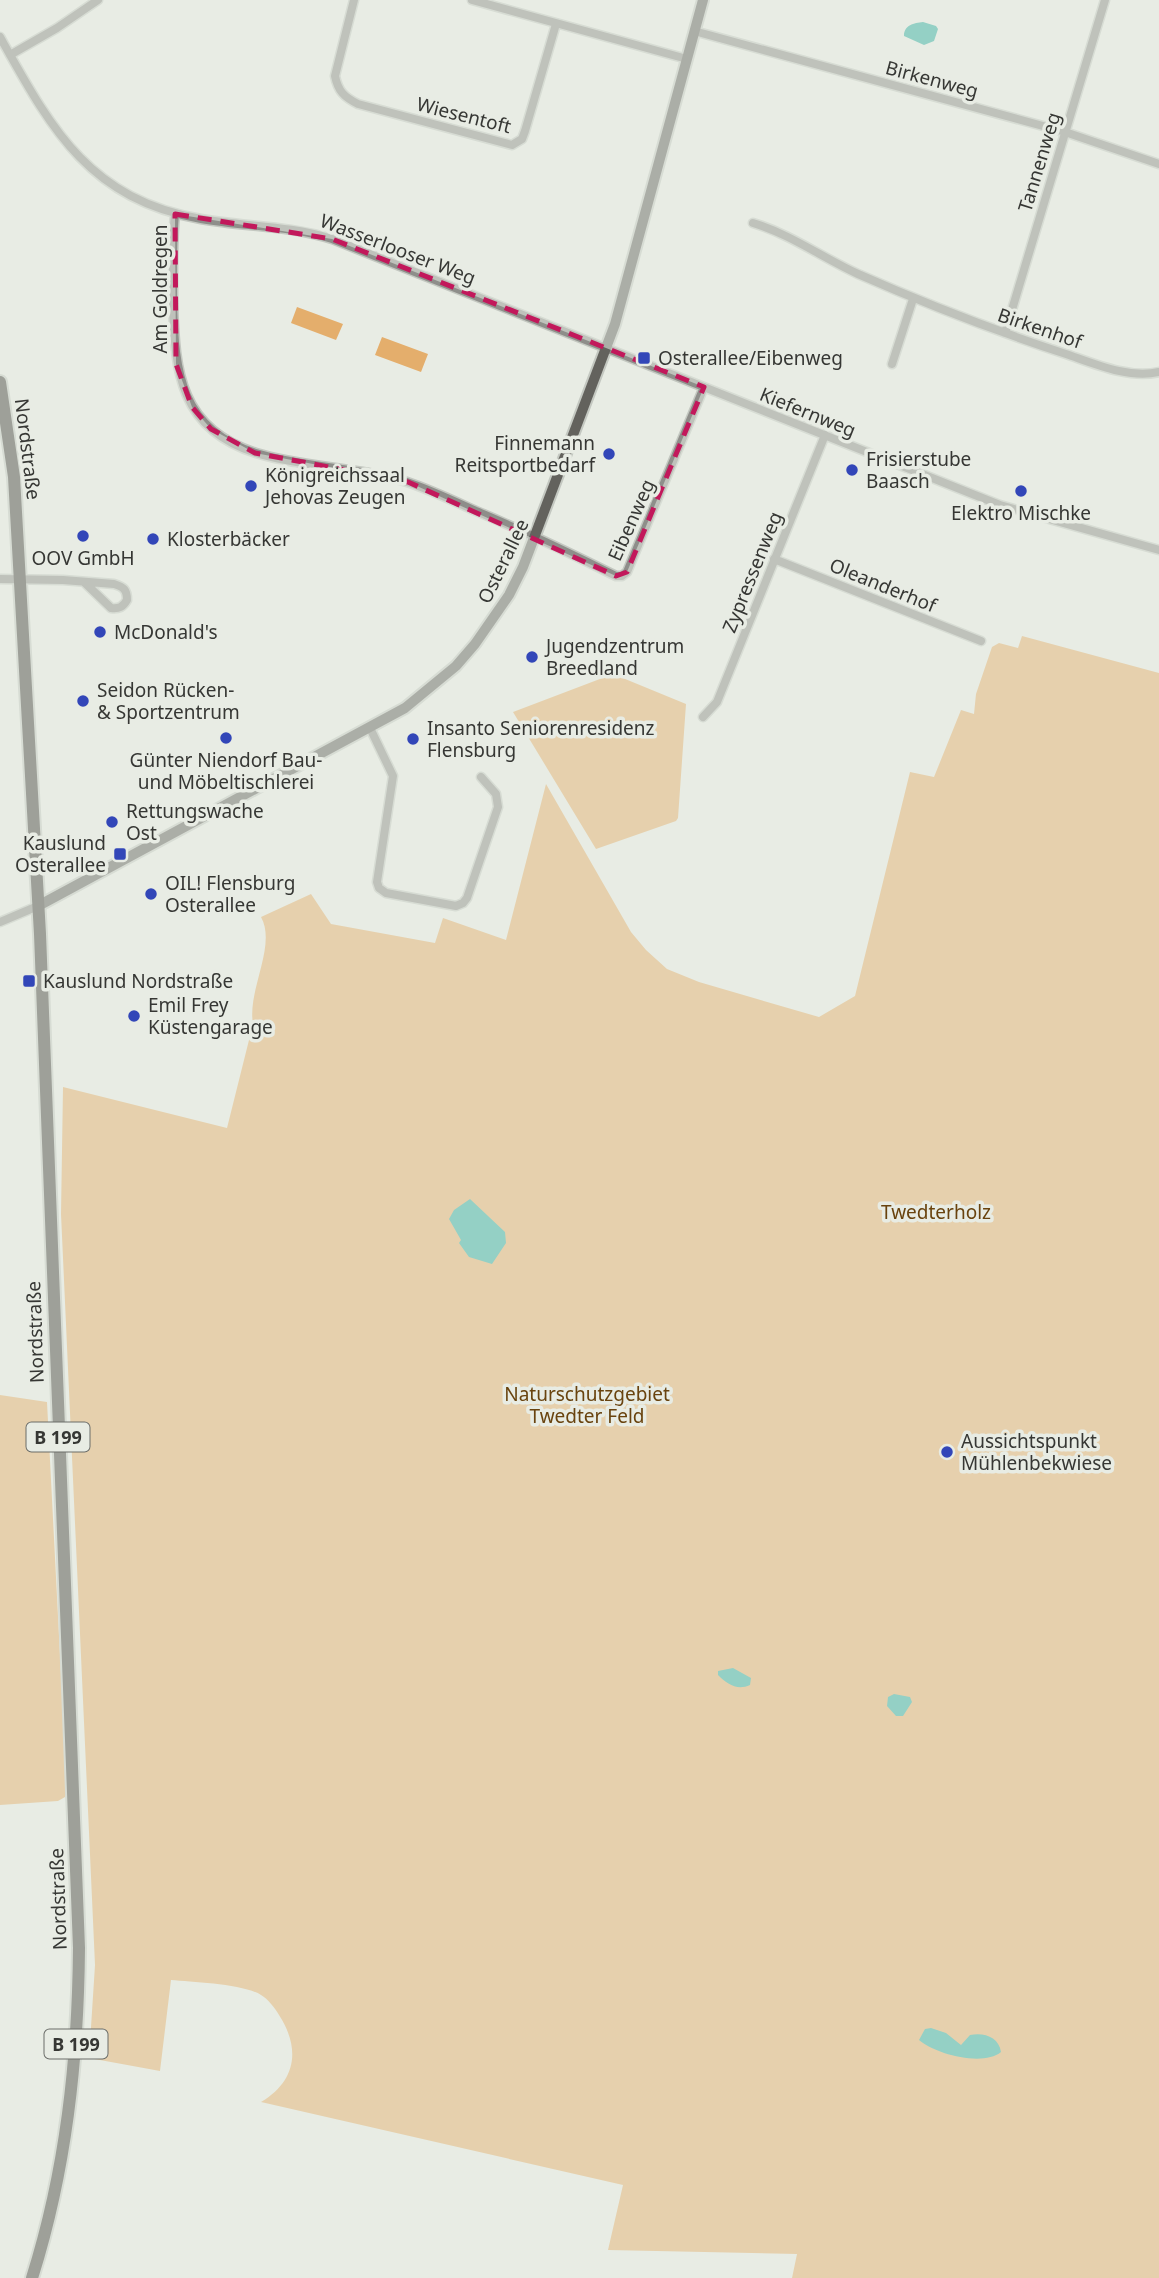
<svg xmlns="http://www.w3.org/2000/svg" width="1159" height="2278" font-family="'Noto Sans',sans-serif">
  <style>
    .green { fill: #e4ae6c }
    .water { fill: #30ad9f }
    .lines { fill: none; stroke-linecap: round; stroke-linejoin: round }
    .street-casing { stroke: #c4c8c1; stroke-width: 11 }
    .secondary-casing { stroke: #c4c8c1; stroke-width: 14 }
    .primary-casing { stroke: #c4c8c1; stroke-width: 16 }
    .street { stroke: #8e8e8a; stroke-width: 8 }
    .secondary { stroke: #63625d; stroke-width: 10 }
    .primary { stroke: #45443e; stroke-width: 12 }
    .marked { fill: none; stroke: #c2185b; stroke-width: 5; stroke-dasharray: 14 9; stroke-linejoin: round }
    .poi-dot { fill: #3246b8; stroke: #e8ece4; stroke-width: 2.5 }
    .labels { text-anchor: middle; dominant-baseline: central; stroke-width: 7; stroke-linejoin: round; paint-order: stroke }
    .shield { fill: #e8ece4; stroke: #6b6d69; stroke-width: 2 }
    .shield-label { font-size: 18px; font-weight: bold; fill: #363734 }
    .street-label { font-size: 19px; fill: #363734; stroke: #e8ece4 }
    .poi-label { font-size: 19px; fill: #363734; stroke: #e8ece4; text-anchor: start }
    .park-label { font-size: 19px; fill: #69430e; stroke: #e8ece4 }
  </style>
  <rect width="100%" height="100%" fill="#e8ece4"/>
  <!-- green -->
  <path class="green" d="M297 307 343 324 336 340 291 323Z
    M382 337 428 354 421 372 375 355Z
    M1022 636 1159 673V2278H792L797 2254 608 2250 623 2185 261 2102C296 2081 301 2049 279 2015 275 2008 268 1999 261 1995 244 1984 193 1982 171 1980L160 2071 89 2058 95 1965 61 1214 63 1087 227 1128 253 1024C247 990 277 946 261 917L311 894 331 924 435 943 443 918 506 940 546 784 631 932 646 950 667 969 699 982 819 1017 855 996 910 772 934 777 961 710 974 714 976 694 992 647 999 643 1018 648Z
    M613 674 686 704 678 818 676 821 596 849 513 712Z
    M0 1395 47 1402 67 1791 65 1797 58 1801 0 1805Z"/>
  <!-- water -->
  <path class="water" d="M923 22 936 26 938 29 934 41 924 45 904 36C904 25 914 23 923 22Z
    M470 1199 505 1232 506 1243 492 1264 469 1257 459 1243 461 1240 449 1219 454 1210Z
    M733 1668 751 1678 750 1685C737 1691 727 1684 718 1675V1671Z
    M894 1694 910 1697 912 1702 903 1716H896L887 1706 888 1697Z
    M931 2028 946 2033 961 2045 970 2035C984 2032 999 2037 1001 2052 983 2067 935 2054 919 2040L925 2029Z"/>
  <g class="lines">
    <!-- street casing -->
    <g class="street-casing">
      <path id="street" d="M354 0 335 76C338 91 344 97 358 104L512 145 522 139 525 131 556 24
        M472 0 687 59
        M694 31 1065 132 1159 164
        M0 37C51 128 88 199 201 219 246 227 287 225 332 239L1000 505 1159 550
        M10 55 57 28 98 0
        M175 214C172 244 173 274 173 304 175 372 180 429 256 453 305 468 358 467 407 482 431 490 454 501 476 511 524 531 570 553 616 576H622L627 572 704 387
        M753 223C790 234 823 258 858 274 926 304 996 331 1066 354 1095 364 1129 379 1159 372
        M1005 333 1105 0
        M892 364 913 299
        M774 559 981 641
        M0 579 63 580 114 584C124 587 127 590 127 600 123 607 119 609 111 608L84 582
        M703 717 717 702 825 435
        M370 728 393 776 377 882 379 888 386 893 456 906 463 903 467 898 498 807 496 794 481 777
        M0 922 38 906"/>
    </g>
    <!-- secondary casing -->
    <g class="secondary-casing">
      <path id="secondary" d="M38 906 405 708 456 666 475 644 509 595 523 567 615 324 703 0"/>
    </g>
    <!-- primary casing -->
    <g class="primary-casing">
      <path id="primary" d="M0 382 14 477 40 934 79 1948C78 2061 66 2170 32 2278"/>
    </g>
    <!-- street -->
    <use href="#street" class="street"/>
    <!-- secondary -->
    <use href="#secondary" class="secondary"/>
    <!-- primary -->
    <use href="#primary" class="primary"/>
  </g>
  <!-- marked area -->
  <path d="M0 0H1159V2278H0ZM175 214 332 239 704 387 627 572 616 576 408 482 255 453 211 429 192 407 176 364Z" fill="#e8ece4" fill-opacity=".55" fill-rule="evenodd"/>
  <path class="marked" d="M175 214 332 239 704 387 627 572 616 576 408 482 255 453 211 429 192 407 176 364Z"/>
  <!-- markers -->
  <g class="poi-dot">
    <rect x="637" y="351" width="14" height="14" rx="3.5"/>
    <circle cx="609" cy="454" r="7"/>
    <circle cx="852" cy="470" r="7"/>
    <circle cx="251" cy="486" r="7"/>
    <circle cx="1021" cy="491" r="7"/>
    <circle cx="83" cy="536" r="7"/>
    <circle cx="153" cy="539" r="7"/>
    <circle cx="100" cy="632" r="7"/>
    <circle cx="532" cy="657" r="7"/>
    <circle cx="83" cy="701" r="7"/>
    <circle cx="226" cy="738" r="7"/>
    <circle cx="413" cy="739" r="7"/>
    <circle cx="112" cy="822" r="7"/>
    <rect x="113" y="847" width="14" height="14" rx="3.5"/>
    <circle cx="151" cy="894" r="7"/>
    <rect x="22" y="974" width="14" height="14" rx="3.5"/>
    <circle cx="134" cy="1016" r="7"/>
    <circle cx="947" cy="1452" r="7"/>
  </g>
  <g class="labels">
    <!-- shield labels -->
    <g class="shield">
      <rect x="26.5" y="1422.5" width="63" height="29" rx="5"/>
      <rect x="44.5" y="2029.5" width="63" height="29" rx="5"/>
    </g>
    <g class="shield-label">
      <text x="58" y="1437">B 199</text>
      <text x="76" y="2044">B 199</text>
    </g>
    <!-- street labels -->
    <g class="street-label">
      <text transform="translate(932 79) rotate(15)">Birkenweg</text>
      <text transform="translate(464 115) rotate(14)">Wiesentoft</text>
      <text transform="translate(1039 162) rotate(-73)">Tannenweg</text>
      <text transform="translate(398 249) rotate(21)">Wasserlooser Weg</text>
      <text transform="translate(160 289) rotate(-90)">Am Goldregen</text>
      <text transform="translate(1040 328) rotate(19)">Birkenhof</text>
      <text transform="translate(808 412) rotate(22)">Kiefernweg</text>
      <text transform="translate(28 449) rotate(83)">Nordstraße</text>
      <text transform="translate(631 520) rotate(-66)">Eibenweg</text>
      <text transform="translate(503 561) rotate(-64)">Osterallee</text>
      <text transform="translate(752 572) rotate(-68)">Zypressenweg</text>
      <text transform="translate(883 585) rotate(22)">Oleanderhof</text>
      <text transform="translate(35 1332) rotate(-92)">Nordstraße</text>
      <text transform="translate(58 1899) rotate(-92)">Nordstraße</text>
    </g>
    <!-- poi labels -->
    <g class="poi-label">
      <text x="658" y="358">Osterallee/Eibenweg</text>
      <text x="595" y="443" text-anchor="end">Finnemann<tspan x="595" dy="22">Reitsportbedarf</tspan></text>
      <text x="866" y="459">Frisierstube<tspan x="866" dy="22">Baasch</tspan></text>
      <text x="265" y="475">Königreichssaal<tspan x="265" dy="22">Jehovas Zeugen</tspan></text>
      <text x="1021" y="513" text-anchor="middle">Elektro Mischke</text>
      <text x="167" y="539">Klosterbäcker</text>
      <text x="83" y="558" text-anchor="middle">OOV GmbH</text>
      <text x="114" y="632">McDonald's</text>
      <text x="546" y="646">Jugendzentrum<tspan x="546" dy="22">Breedland</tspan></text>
      <text x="97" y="690">Seidon Rücken-<tspan x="97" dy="22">&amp; Sportzentrum</tspan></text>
      <text x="427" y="728">Insanto Seniorenresidenz<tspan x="427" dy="22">Flensburg</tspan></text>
      <text x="226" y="760" text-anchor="middle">Günter Niendorf Bau-<tspan x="226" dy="22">und Möbeltischlerei</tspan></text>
      <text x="126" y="811">Rettungswache<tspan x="126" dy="22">Ost</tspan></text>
      <text x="106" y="843" text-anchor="end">Kauslund<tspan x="106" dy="22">Osterallee</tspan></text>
      <text x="165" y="883">OIL! Flensburg<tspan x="165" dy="22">Osterallee</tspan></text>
      <text x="43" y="981">Kauslund Nordstraße</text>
      <text x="148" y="1005">Emil Frey<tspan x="148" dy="22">Küstengarage</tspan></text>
      <text x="961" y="1441">Aussichtspunkt<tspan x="961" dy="22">Mühlenbekwiese</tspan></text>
    </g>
    <!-- park labels -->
    <g class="park-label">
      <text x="936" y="1212">Twedterholz</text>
      <text x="587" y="1394">Naturschutzgebiet<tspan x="587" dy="22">Twedter Feld</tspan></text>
    </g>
  </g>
</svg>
